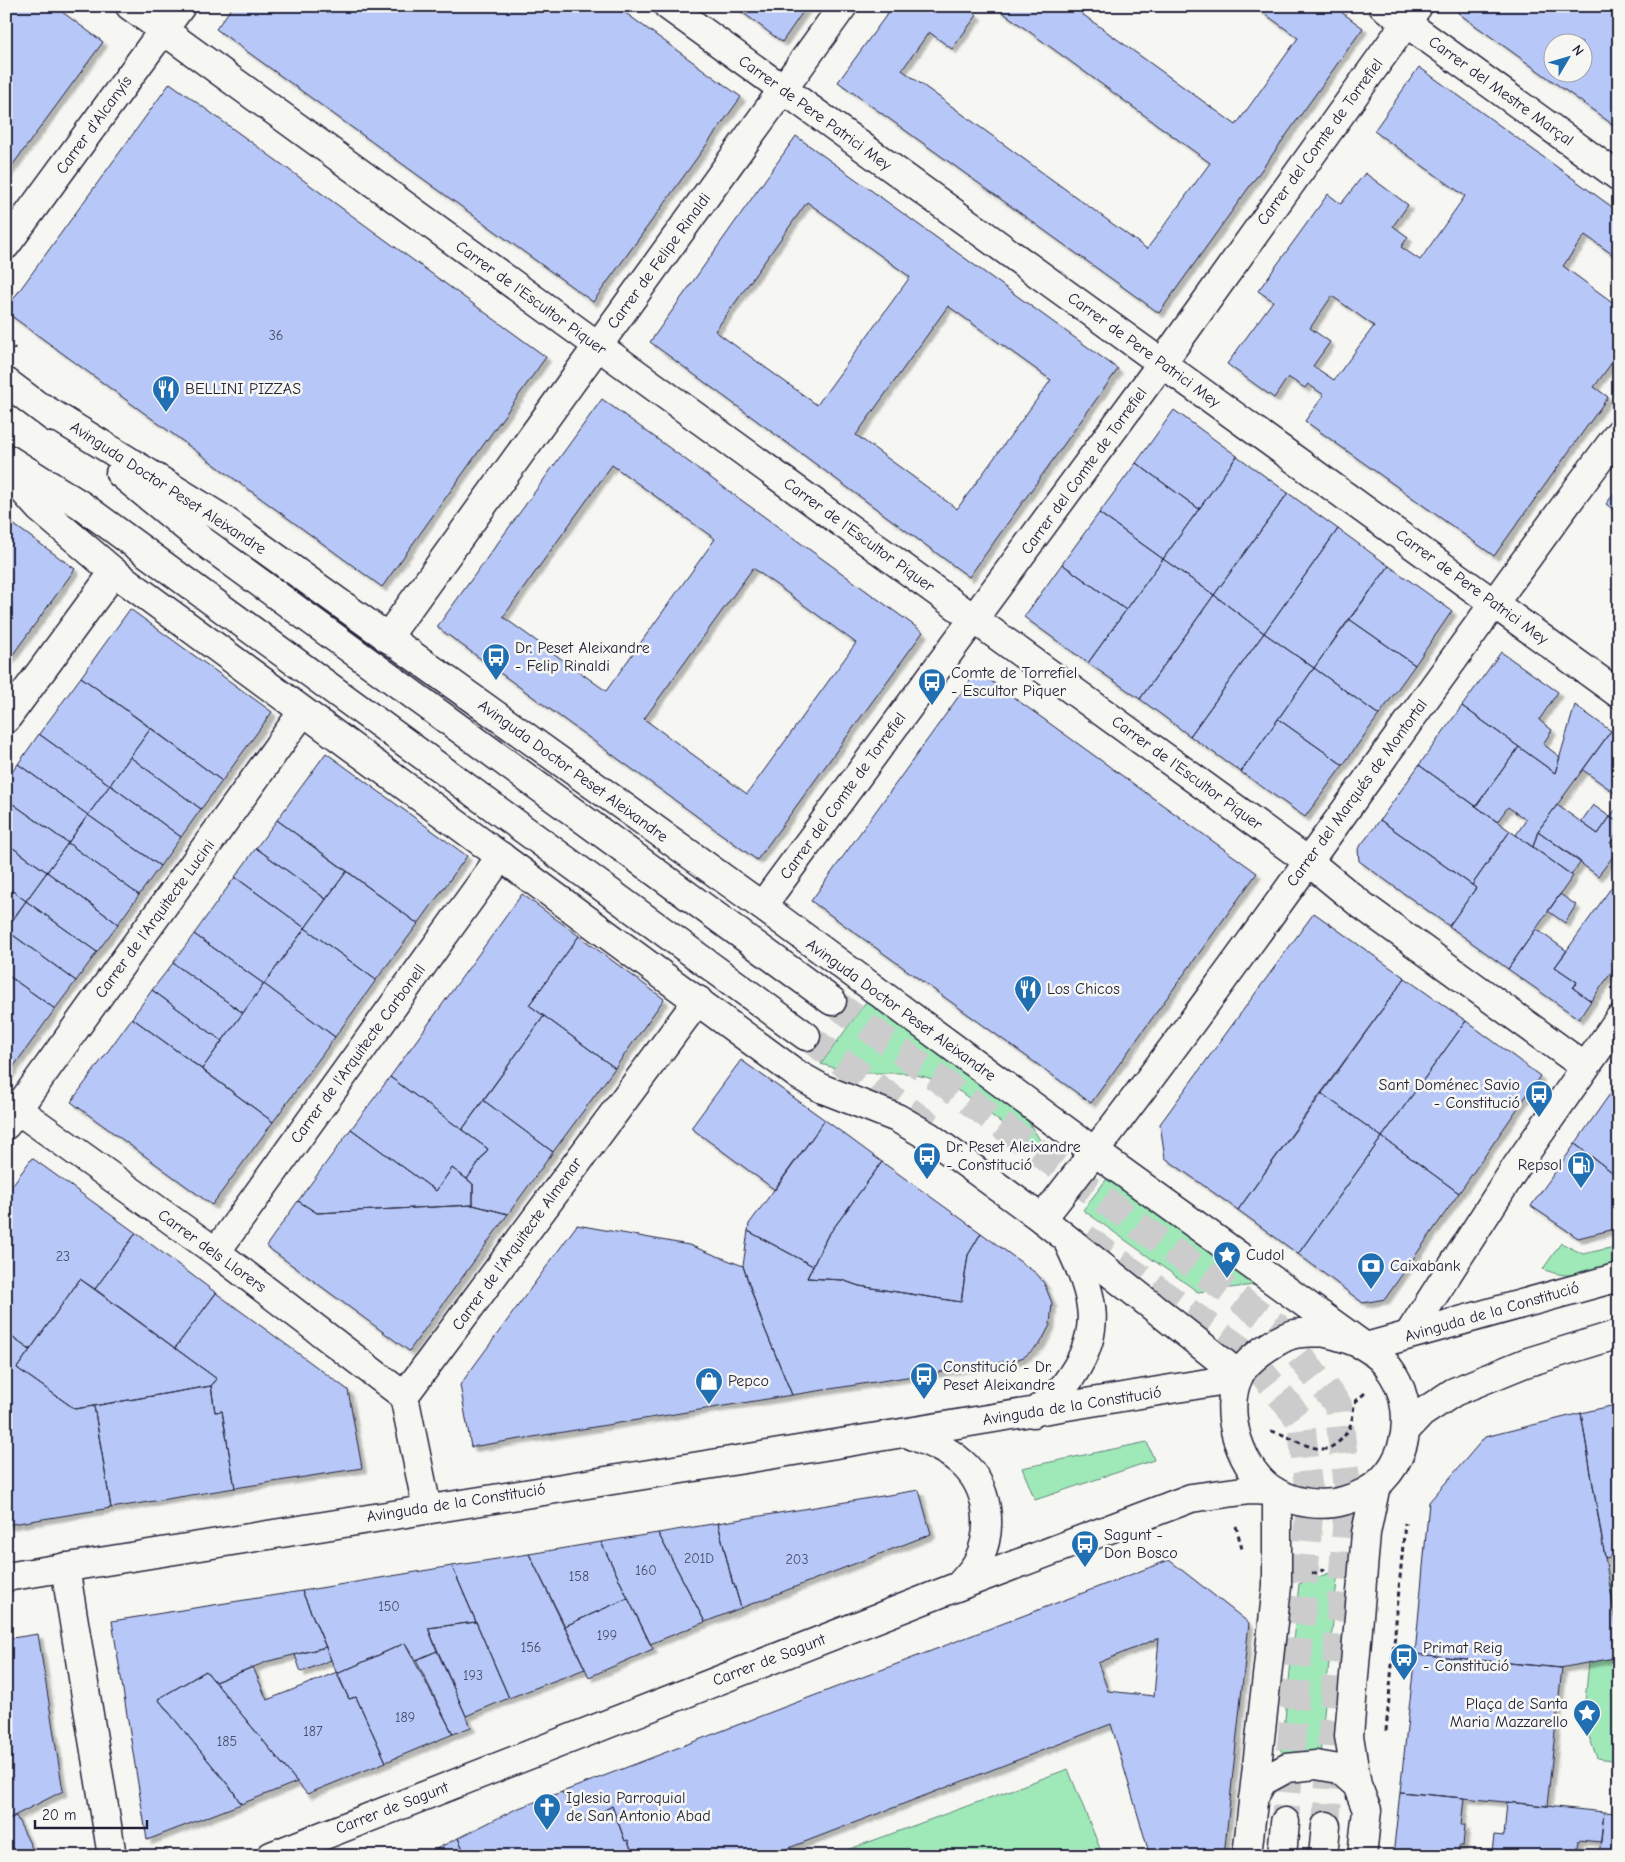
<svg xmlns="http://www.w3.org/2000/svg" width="1625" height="1862" font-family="'Comic Neue',sans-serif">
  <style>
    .green { fill: #9fe9b8; stroke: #60867a }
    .building { fill: #b7c8f8; stroke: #22223b; fill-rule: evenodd; filter: url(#shadow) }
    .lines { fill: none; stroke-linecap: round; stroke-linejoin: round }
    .major-tunnel { stroke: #cccccd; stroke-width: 28; stroke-dasharray: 28 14; stroke-linecap: butt }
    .minor-casing { stroke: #22223b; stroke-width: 31 }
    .major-casing { stroke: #22223b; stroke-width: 31 }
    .path { stroke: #22223b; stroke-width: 3; stroke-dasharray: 5 4; stroke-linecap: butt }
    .minor { stroke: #f6f6f2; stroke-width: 28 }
    .major { stroke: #f6f6f2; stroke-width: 28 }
    .labels { text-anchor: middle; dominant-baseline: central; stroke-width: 5; stroke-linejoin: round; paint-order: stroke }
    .number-label { font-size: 14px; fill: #474c6a }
    .street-label { font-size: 16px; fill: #22223b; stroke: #f6f6f2 }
    .poi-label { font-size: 16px; fill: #22223b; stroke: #f6f6f2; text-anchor: start }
  </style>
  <defs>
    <filter id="shadow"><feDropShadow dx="4.5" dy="4.5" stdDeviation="1" flood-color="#0004"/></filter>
  </defs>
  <rect width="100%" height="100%" fill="#f6f6f2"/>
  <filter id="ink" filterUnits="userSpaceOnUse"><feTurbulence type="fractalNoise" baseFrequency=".02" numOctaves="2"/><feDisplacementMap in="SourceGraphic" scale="10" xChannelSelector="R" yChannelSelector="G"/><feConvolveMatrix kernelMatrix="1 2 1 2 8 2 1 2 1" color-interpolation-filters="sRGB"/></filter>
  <g filter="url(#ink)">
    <!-- green -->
    <path class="green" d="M868 999 1023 1114 1042 1143 1040 1147 1032 1146 962 1093 948 1085 926 1077 905 1073H862L845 1071 821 1064Z
      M1109 1176 1262 1284 1198 1292 1083 1210Z
      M1561 1243 1583 1254 1619 1246V1266C1592 1273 1569 1281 1543 1269Z
      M1147 1442 1154 1460 1035 1500 1022 1468Z
      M1338 1570 1320 1755 1281 1758 1299 1584Z
      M1619 1582V1641L1610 1585Z
      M1619 1657V1761L1597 1758 1583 1721 1589 1662Z
      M1068 1769 1103 1856H831Z"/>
    <!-- building -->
    <path class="building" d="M6 6H54L103 42 6 174Z
      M233 6H616L741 97 593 302 216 29Z
      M734 6H807L782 42Z
      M893 6H965L977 15 952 49 929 32 902 70 1147 249 1210 163 994 6H1071L1236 125 1298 38 1254 6H1333L1363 28 1159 313 838 82Z
      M1463 6H1619V129L1458 13ZM1552 42H1582V72H1552Z
      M1419 67 1619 212V259L1585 235 1563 266 1619 307V353L1594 387 1608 397 1494 556 1305 421 1324 395 1308 384 1305 388 1288 377 1274 398 1227 364 1273 301 1258 291 1328 194 1341 204 1365 173 1408 205 1393 226 1408 237 1401 247 1420 260 1465 196 1374 131ZM1332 296 1374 326 1334 380 1313 366 1330 342 1310 328Z
      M170 83 546 357 382 587 6 312V309Z
      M796 136 1118 369 969 577 650 342ZM807 202 910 277 817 405 715 331ZM948 306 1051 380 957 509 856 435Z
      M602 399 923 632 757 860 437 627ZM612 465 715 539 606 691 503 617ZM753 568 856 643 747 794 644 719Z
      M1174 410 1237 456 1199 509 1136 463Z
      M1237 456 1288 493 1214 595 1163 559Z
      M1136 463 1199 509 1163 559 1099 513Z
      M1619 487V514L1606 504Z
      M1288 493 1338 529 1264 633 1214 595Z
      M1099 513 1163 559 1126 610 1062 564Z
      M6 519 75 569 6 664Z
      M1338 529 1389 566 1314 668 1264 633Z
      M1163 559 1214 595 1140 699 1088 663Z
      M1062 564 1126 610 1088 663 1024 617Z
      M1389 566 1452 611 1415 665 1349 619Z
      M1214 595 1264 633 1190 736 1140 699Z
      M130 609 272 712 222 781 81 677Z
      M1349 619 1415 665 1379 715 1314 668Z
      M1264 633 1314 668 1241 772 1190 736Z
      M1501 652 1558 692 1539 720 1552 730 1543 744 1560 757 1555 773 1462 706Z
      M1314 668 1379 715 1343 765 1278 719Z
      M977 671 1257 873 1091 1103 811 901Z
      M81 677 151 728 110 785 39 734Z
      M1575 705 1611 731 1538 831 1533 847 1516 835 1526 820 1508 807 1497 822 1476 806 1519 747 1555 773Z
      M1462 706 1519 747 1476 806 1419 765Z
      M1278 719 1343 765 1305 817 1241 772Z
      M151 728 222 781 201 809 130 757Z
      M1611 731 1619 737V796L1583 770Z
      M39 734 110 785 88 815 18 764Z
      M326 753 467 856 418 924 277 820Z
      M130 757 201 809 181 837 110 785Z
      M18 764 88 815 68 843 6 799V780Z
      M1419 765 1510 831 1472 885 1380 820Z
      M110 785 181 837 160 866 88 815Z
      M6 799 68 843 47 872 6 843Z
      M1557 805 1598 834 1610 817 1619 823V831L1610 843 1618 850 1598 876 1538 831Z
      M1593 805 1610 817 1598 834 1581 822Z
      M1619 805V823L1610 817Z
      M88 815 160 866 139 895 68 843Z
      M277 820 347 871 326 899 256 848Z
      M1380 820 1476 888 1449 926 1359 861 1358 849Z
      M1510 831 1573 876 1508 969 1449 926 1476 888 1472 885Z
      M1538 831 1581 862 1571 875 1533 847Z
      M6 843 47 872 26 901 6 886Z
      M68 843 139 895 118 924 47 872Z
      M256 848 326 899 305 928 235 877Z
      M347 871 418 924 376 980 305 928Z
      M47 872 118 924 97 952 26 901Z
      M1619 876V893L1611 888Z
      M235 877 305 928 264 984 194 934Z
      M6 886 26 901 6 928Z
      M1611 888 1619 893V962L1591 1001 1573 988 1577 982 1555 967Z
      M522 894 579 936 529 1005 544 1016 462 1130 390 1077Z
      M1560 894 1576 905 1565 923 1548 911Z
      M26 901 97 952 76 981 6 930Z
      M1314 913 1405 978 1238 1210 1165 1158 1160 1124Z
      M305 928 376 980 335 1037 264 984Z
      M1536 929 1567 951 1555 967 1577 982 1573 988 1591 1001 1579 1019 1508 969Z
      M6 930 76 981 55 1009 6 974Z
      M194 934 264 984 243 1013 173 963Z
      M579 936 664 999 615 1068 529 1005Z
      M173 963 243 1013 222 1041 152 990Z
      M6 974 55 1009 6 1077Z
      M1405 978 1466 1021 1382 1137 1321 1093Z
      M264 984 335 1037 273 1122 202 1069Z
      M152 990 222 1041 202 1069 132 1018Z
      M544 1016 615 1068 553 1152 483 1100Z
      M132 1018 273 1122 212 1205 71 1102Z
      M1466 1021 1540 1076 1459 1193 1382 1137Z
      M741 1060 825 1120 775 1190 691 1128Z
      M390 1077 488 1149 467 1179 452 1168 436 1191 351 1129Z
      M1619 1081V1165L1612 1172 1575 1144Z
      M1321 1093 1382 1137 1298 1254 1238 1210Z
      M483 1100 553 1152 508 1214 473 1205V1184L467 1179 488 1149 462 1130Z
      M825 1120 882 1162 827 1237 813 1266 748 1231 749 1224Z
      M351 1129 436 1191 452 1168 473 1184V1205L317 1213 298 1201Z
      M1382 1137 1459 1193 1385 1299 1363 1303 1298 1254Z
      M1575 1144 1612 1172 1619 1165V1228L1578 1238 1531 1206Z
      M32 1158 136 1233 95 1289 80 1279 30 1350 6 1333V1194Z
      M882 1162 981 1233 968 1255 961 1302 859 1286 842 1280 807 1278 827 1237Z
      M298 1201 317 1213 473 1205 508 1214 409 1351 266 1246Z
      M577 1225 689 1245 743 1266 762 1322 792 1395 471 1447 460 1385Z
      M748 1231 813 1266 807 1278 842 1280 859 1286 961 1302 968 1255 981 1233 1037 1274 1044 1283 1052 1303 1050 1325 1040 1344 1024 1357 1015 1360 792 1395 762 1322 743 1266Z
      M136 1233 216 1293 175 1348 95 1289Z
      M80 1279 217 1379 211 1386 75 1409 17 1368Z
      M216 1293 348 1390 362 1468 235 1488 222 1411 215 1412 211 1386 217 1379 175 1348Z
      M6 1333 30 1350 17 1368 75 1409 94 1406 111 1508 6 1525Z
      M211 1386 215 1412 222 1411 235 1488 111 1508 94 1406Z
      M1619 1404V1555L1605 1558 1581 1413Z
      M1581 1413 1619 1641V1657L1560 1668 1415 1654 1429 1502 1485 1437Z
      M919 1490 931 1534 741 1608 734 1584 733 1585 718 1523Z
      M718 1523 733 1585 734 1584 741 1608 705 1622 658 1533Z
      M658 1533 705 1622 650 1644 601 1542Z
      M601 1542 628 1598 565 1626 529 1554Z
      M529 1554 585 1669 509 1698 452 1566Z
      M1169 1560 1249 1623 1224 1856H1150L1111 1724 768 1856H633L628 1840 625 1841 612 1806 582 1823 562 1792ZM1159 1638 1154 1696 1108 1691 1098 1663Z
      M452 1566 476 1622 428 1628 437 1651 416 1660 405 1643 337 1674 302 1591Z
      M302 1591 326 1647 269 1661 215 1682 206 1671 158 1699 233 1791 241 1804 147 1840 112 1621Z
      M628 1598 653 1649 589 1677 565 1626Z
      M476 1622 509 1698 466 1716 428 1628Z
      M38 1634 63 1791 6 1820V1639Z
      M405 1643 453 1734 386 1762 356 1697 349 1699 337 1674Z
      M326 1647 331 1660 301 1672 295 1655Z
      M437 1651 471 1727 453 1734 416 1660Z
      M1415 1654 1562 1668 1547 1806 1400 1792Z
      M253 1667 267 1700 337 1672 349 1699 356 1697 386 1762 307 1794 215 1682Z
      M206 1671 215 1682 297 1782 241 1804 233 1791 158 1699Z
      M562 1792 582 1823 612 1806 625 1841 628 1840 633 1856H466L458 1838 516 1809Z
      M1400 1792 1464 1798 1461 1825H1465L1463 1846H1459L1457 1856H1393Z
      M1507 1802 1604 1812 1601 1842 1579 1840 1577 1856H1494V1852H1492L1494 1835 1504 1836Z
      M1604 1812 1619 1813V1856H1599Z
      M16 1816 36 1856H6V1820Z
      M458 1838 466 1856H422Z"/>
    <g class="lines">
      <!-- major-tunnel -->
      <path class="major-tunnel" d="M832 1001 1276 1326 1338 1405 1348 1498 1326 1826
        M806 1036 930 1126
        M1085 1238 1247 1354 1301 1421 1310 1503 1285 1822"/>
      <!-- minor casing -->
      <g class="minor-casing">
        <path id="minor" d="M130 6 1309 862 1359 903 1585 1067
          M668 6 1619 694
          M1383 6 1619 177
          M6 245 181 6
          M387 638 843 6
          M6 719 114 572
          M762 906 1162 363 1418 6
          M18 1110 216 1252 404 1396
          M6 1125 302 713
          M1042 1219C1243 964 1424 693 1619 433
          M216 1252 501 856
          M1409 1334 1516 1167 1619 1019
          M907 1433C925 1441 946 1448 961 1462 989 1486 994 1529 978 1561 974 1570 965 1578 959 1586
          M427 1508 404 1396 698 1000
          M65 1567 112 1856
          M271 1856 959 1586 1191 1498 1250 1490 1274 1491"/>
      </g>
      <!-- major casing -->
      <g class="major-casing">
        <path id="major" d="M6 382 54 418
          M41 407 221 518 762 906 1095 1152 1364 1346
          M8 459 81 505 806 1036
          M6 471 39 508 114 572 798 1075 823 1089 897 1118 930 1137 1042 1219 1239 1375
          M120 473 204 542 832 1001
          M1322 1332C1336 1335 1351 1339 1364 1346 1412 1373 1420 1442 1382 1480 1371 1491 1358 1497 1343 1501 1322 1507 1296 1503 1277 1493 1241 1474 1221 1411 1239 1376 1243 1366 1253 1358 1262 1351 1271 1345 1284 1336 1295 1334 1303 1332 1313 1333 1322 1332Z
          M1366 1347 1619 1277
          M1033 1413C1043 1404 1057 1396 1065 1385 1105 1333 1095 1298 1069 1244
          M1406 1430 1422 1413 1454 1392 1525 1363 1619 1334
          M6 1577C416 1509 828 1448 1238 1378
          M1253 1798 1263 1781 1287 1768 1316 1765 1339 1769 1357 1785
          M1247 1856 1277 1586V1493
          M1282 1856 1285 1822
          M1323 1856 1326 1826
          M1362 1856 1367 1810 1357 1785 1349 1736 1366 1533 1376 1485"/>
      </g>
      <!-- path -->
      <path class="path" d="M6 342 15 349
        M1271 1431C1292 1436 1306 1450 1328 1449 1348 1438 1353 1425 1354 1403L1366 1392
        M1236 1526 1242 1549
        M1312 1574 1329 1568
        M1386 1731 1405 1523"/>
      <!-- minor -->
      <use href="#minor" class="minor"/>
      <!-- major -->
      <use href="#major" class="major"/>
    </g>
  </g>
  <!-- icons -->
  <defs>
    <g id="restaurant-pin" transform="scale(1.4375)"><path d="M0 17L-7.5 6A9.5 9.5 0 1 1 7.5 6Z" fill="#1f6fb2" stroke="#f6f6f2"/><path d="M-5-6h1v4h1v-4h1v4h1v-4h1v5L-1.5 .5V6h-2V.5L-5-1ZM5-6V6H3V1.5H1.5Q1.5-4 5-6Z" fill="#fff"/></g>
    <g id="bus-pin" transform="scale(1.4375)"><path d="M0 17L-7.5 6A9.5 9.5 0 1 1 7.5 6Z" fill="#1f6fb2" stroke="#f6f6f2"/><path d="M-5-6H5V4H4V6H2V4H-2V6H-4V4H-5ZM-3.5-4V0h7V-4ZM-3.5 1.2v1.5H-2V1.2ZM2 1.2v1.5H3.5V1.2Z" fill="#fff"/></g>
    <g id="fuel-pin" transform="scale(1.4375)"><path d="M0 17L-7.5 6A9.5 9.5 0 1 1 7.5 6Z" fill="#1f6fb2" stroke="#f6f6f2"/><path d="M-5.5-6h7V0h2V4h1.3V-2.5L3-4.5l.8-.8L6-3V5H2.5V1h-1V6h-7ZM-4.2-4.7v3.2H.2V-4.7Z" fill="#fff"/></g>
    <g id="sight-pin" transform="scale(1.4375)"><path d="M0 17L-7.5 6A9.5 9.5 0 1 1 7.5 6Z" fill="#1f6fb2" stroke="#f6f6f2"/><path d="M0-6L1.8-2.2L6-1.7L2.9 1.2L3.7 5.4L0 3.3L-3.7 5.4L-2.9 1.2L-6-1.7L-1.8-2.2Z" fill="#fff"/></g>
    <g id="bank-pin" transform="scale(1.4375)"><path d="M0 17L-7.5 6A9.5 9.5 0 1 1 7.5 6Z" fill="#1f6fb2" stroke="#f6f6f2"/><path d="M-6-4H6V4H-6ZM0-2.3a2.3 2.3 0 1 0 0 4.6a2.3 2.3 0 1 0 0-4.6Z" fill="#fff"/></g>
    <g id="shop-pin" transform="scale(1.4375)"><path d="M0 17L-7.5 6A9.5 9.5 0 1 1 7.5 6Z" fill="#1f6fb2" stroke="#f6f6f2"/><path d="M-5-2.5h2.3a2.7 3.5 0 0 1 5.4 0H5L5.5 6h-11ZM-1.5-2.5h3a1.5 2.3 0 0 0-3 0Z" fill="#fff"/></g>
    <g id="church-pin" transform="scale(1.4375)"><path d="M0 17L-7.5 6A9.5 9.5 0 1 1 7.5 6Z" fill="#1f6fb2" stroke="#f6f6f2"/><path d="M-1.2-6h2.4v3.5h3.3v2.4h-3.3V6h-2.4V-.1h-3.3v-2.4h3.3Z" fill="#fff"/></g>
  </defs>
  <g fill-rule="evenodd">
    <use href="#restaurant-pin" x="166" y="389"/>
    <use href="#bus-pin" x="496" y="657"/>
    <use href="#bus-pin" x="932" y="682"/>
    <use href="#restaurant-pin" x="1028" y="989"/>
    <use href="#bus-pin" x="1539" y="1094"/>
    <use href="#bus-pin" x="927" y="1156"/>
    <use href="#fuel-pin" x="1581" y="1165"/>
    <use href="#sight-pin" x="1227" y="1255"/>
    <use href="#bank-pin" x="1371" y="1266"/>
    <use href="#bus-pin" x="924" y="1376"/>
    <use href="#shop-pin" x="709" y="1381"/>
    <use href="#bus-pin" x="1085" y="1544"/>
    <use href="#bus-pin" x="1404" y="1657"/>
    <use href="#sight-pin" x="1587" y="1713"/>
    <use href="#church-pin" x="547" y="1807"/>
  </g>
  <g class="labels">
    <!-- number labels -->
    <g class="number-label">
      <text x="276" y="335">36</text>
      <text x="63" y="1256">23</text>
      <text x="699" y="1558">201D</text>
      <text x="797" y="1559">203</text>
      <text x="646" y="1570">160</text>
      <text x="579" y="1576">158</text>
      <text x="389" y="1606">150</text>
      <text x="607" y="1635">199</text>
      <text x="531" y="1647">156</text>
      <text x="473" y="1675">193</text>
      <text x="405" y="1717">189</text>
      <text x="313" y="1731">187</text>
      <text x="227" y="1741">185</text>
    </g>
    <!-- street labels -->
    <g class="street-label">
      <text transform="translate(1501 91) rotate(36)">Carrer del Mestre Marçal</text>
      <text transform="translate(815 113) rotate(36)">Carrer de Pere Patrici Mey</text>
      <text transform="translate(94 125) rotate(-54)">Carrer d'Alcanyís</text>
      <text transform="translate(1320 142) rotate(-54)">Carrer del Comte de Torrefiel</text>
      <text transform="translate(659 261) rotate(-54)">Carrer de Felipe Rinaldi</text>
      <text transform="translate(531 298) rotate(36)">Carrer de l'Escultor Piquer</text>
      <text transform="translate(1144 350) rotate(36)">Carrer de Pere Patrici Mey</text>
      <text transform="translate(1084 471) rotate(-54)">Carrer del Comte de Torrefiel</text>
      <text transform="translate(168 488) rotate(33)">Avinguda Doctor Peset Aleixandre</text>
      <text transform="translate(859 535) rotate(36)">Carrer de l'Escultor Piquer</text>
      <text transform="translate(1472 587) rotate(36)">Carrer de Pere Patrici Mey</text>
      <text transform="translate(573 771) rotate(36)">Avinguda Doctor Peset Aleixandre</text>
      <text transform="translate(1187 773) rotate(36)">Carrer de l'Escultor Piquer</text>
      <text transform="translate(1357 793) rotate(-54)">Carrer del Marqués de Montortal</text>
      <text transform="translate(843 796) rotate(-54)">Carrer del Comte de Torrefiel</text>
      <text transform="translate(155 919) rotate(-54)">Carrer de l'Arquitecte Lucini</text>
      <text transform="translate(901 1010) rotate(36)">Avinguda Doctor Peset Aleixandre</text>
      <text transform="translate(358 1054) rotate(-54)">Carrer de l'Arquitecte Carbonell</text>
      <text transform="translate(517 1244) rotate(-54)">Carrer de l'Arquitecte Almenar</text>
      <text transform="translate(212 1251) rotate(36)">Carrer dels Llorers</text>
      <text transform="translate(1492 1312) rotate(-16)">Avinguda de la Constitució</text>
      <text transform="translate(1072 1406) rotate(-9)">Avinguda de la Constitució</text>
      <text transform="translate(456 1503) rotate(-9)">Avinguda de la Constitució</text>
      <text transform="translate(769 1660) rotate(-21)">Carrer de Sagunt</text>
      <text transform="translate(392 1808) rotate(-21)">Carrer de Sagunt</text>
    </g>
    <!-- poi labels -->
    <g class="poi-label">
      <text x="185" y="389">BELLINI PIZZAS</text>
      <text x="515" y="648">Dr. Peset Aleixandre<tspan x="515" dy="18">- Felip Rinaldi</tspan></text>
      <text x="951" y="673">Comte de Torrefiel<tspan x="951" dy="18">- Escultor Piquer</tspan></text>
      <text x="1047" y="989">Los Chicos</text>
      <text x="1520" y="1085" text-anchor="end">Sant Doménec Savio<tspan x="1520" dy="18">- Constitució</tspan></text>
      <text x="946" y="1147">Dr. Peset Aleixandre<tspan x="946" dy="18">- Constitució</tspan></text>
      <text x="1562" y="1165" text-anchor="end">Repsol</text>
      <text x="1246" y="1255">Cudol</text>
      <text x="1390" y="1266">Caixabank</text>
      <text x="943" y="1367">Constitució - Dr.<tspan x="943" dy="18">Peset Aleixandre</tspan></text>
      <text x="728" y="1381">Pepco</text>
      <text x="1104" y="1535">Sagunt -<tspan x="1104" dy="18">Don Bosco</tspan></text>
      <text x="1423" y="1648">Primat Reig<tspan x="1423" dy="18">- Constitució</tspan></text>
      <text x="1568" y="1704" text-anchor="end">Plaça de Santa<tspan x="1568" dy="18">Maria Mazzarello</tspan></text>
      <text x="566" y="1798">Iglesia Parroquial<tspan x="566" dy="18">de San Antonio Abad</tspan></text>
    </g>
  </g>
  <!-- margin -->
  <rect width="1625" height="1862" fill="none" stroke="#f6f6f2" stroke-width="25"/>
  <rect x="12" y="12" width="1600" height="1837" fill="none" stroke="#22223b" stroke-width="2" filter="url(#ink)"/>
  <!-- north arrow -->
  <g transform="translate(1568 58) rotate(52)"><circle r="24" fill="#f6f6f2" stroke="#a1a1a9"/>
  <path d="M0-4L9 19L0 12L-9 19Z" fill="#1f6fb2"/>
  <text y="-8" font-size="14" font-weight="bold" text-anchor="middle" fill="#22223b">N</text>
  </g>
  <!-- scale -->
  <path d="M35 1820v8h112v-8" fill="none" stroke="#22223b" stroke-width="2.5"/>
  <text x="42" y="1820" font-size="15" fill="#22223b" stroke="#f6f6f2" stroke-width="4" paint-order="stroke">20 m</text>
</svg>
